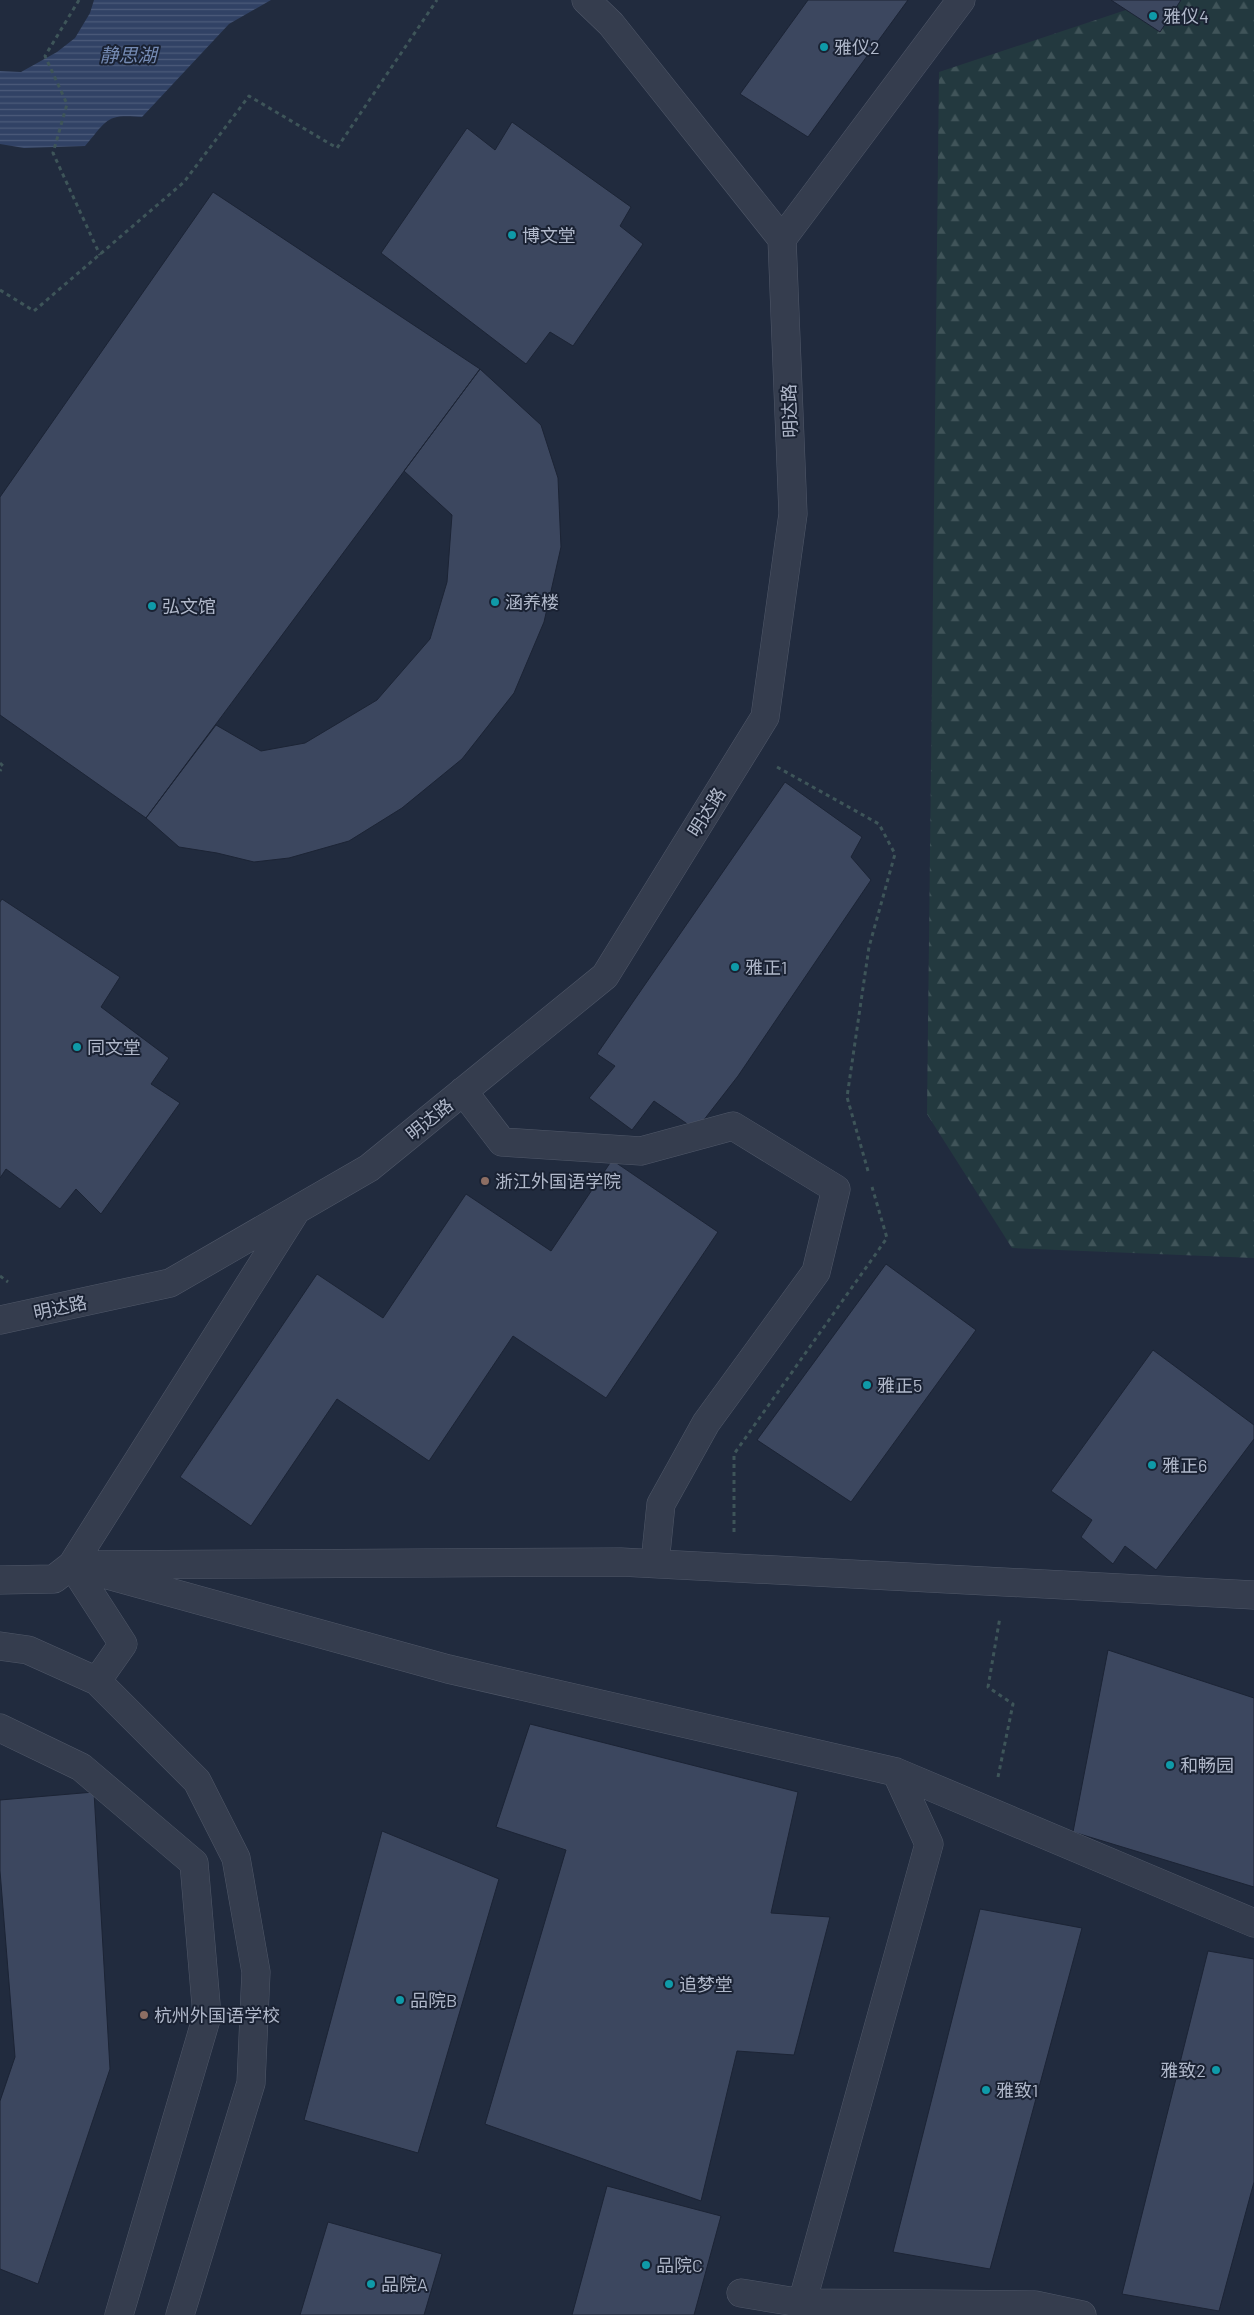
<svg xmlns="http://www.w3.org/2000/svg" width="1254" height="2315" font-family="Barlow,'Noto Sans SC',sans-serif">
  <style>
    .forest { fill: url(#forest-firs) }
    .water { fill: url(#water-rules) }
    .building { fill: #3c475f; stroke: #1c2435 }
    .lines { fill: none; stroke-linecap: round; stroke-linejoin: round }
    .minor-casing { stroke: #505869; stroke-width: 29 }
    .path { stroke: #3e5559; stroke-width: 3; stroke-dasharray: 4 4; stroke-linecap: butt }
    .minor { stroke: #353d4e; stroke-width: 28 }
    .culture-dot { fill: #0f9aa8; stroke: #1a2233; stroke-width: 2 }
    .education-dot { fill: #8d6e63; stroke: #1a2233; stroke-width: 2 }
    .labels { text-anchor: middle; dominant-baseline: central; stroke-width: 4; stroke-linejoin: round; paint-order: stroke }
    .poi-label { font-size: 18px; fill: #b0b8ca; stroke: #1a2233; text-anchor: start }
    .street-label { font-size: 18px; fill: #b0b8ca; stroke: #1a2233 }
    .water-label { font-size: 19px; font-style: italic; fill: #758bb4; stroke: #1a2233 }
  </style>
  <defs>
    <pattern id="forest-firs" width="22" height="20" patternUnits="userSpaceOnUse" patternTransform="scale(1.25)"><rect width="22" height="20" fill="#23393f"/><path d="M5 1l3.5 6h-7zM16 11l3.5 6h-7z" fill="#405459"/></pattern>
    <pattern id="water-rules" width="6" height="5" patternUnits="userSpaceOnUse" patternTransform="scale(1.25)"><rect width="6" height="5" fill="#314265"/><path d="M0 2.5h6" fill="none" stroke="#4c5b7a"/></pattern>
  </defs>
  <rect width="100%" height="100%" fill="#212b3e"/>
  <!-- forest -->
  <path class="forest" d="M1156 0H1254V1258L1012 1248 927 1114 939 72Z"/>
  <!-- water -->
  <path class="water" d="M94 0H271L229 24 142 117C106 114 108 119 85 146L24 148 0 144V71L21 72 57 52 75 38 90 13Z"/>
  <!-- building -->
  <path class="building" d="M808 0H908L808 137 740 94Z
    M1111 0H1181L1160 32Z
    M512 122 631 207 620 226 643 244 573 346 550 332 526 364 381 253 467 128 495 150Z
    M213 192 480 369 146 818 0 715V497Z
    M480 369 541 425 558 478 561 547 544 622 514 693 462 759 402 808 349 841 289 858 254 862 217 853 179 847 146 818 216 725 261 751 305 743 377 700 430 639 447 582 452 515 404 471Z
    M785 782 862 837 851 857 871 880 738 1076 696 1130 654 1101 632 1130 589 1098 615 1066 597 1054Z
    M2 899 120 977 101 1007 169 1058 151 1084 180 1103 101 1214 76 1189 60 1209 6 1169 0 1178V902Z
    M612 1160 718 1232 606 1398 513 1336 429 1461 337 1399 251 1526 180 1477 317 1274 383 1318 466 1194 551 1251Z
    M886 1264 976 1330 851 1502 757 1440Z
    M1153 1350 1254 1425V1439L1156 1570 1125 1546 1113 1564 1081 1537 1092 1520 1051 1491Z
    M1108 1650 1254 1698V1887L1073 1832Z
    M530 1724 798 1792 771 1913 830 1917 794 2055 737 2051 701 2201 485 2124 566 1850 496 1827Z
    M94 1792 110 2069 38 2284 0 2269V2101L15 2057 0 1871V1800Z
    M382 1831 499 1879 418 2153 304 2120Z
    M980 1909 1082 1928 990 2269 893 2252Z
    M1208 1951 1254 1959V2182L1219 2311 1122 2294Z
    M607 2186 721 2216 694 2315H572Z
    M328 2222 442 2254 424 2315H300Z"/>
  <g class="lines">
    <!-- minor casing -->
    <g class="minor-casing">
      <path id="minor" d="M782 239 961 0
        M463 1091 502 1142 641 1151 733 1126 836 1189 816 1272 706 1423 661 1504 655 1563
        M0 1320 170 1283 369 1168 605 976 765 717 793 514 782 239 611 24 586 0
        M72 1565 294 1214
        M72 1565 123 1644 97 1681
        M104 1574 448 1669 896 1772 1254 1923
        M0 1580 54 1579 72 1565 621 1562 1254 1595
        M0 1646 28 1650 97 1681 197 1781 236 1858 256 1972 251 2083 180 2315
        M0 1728 81 1767 194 1863 207 2016 119 2315
        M741 2293 802 2303 1035 2305 1082 2315
        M802 2303 929 1844 896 1772"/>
    </g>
    <!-- path -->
    <path class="path" d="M79 0 45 56 67 104 53 153 100 255
      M0 290 34 311 184 182 249 96 337 148 437 0
      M0 763 3 766 0 771
      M777 767 879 824 895 854 869 947 847 1097 868 1171
      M0 1276 8 1282
      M734 1532V1454L887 1238 872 1187
      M998 1777 1013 1704 988 1687 1000 1617"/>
    <!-- minor -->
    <use href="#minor" class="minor"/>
  </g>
  <!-- markers -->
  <g class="culture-dot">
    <circle cx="1153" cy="16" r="5"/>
    <circle cx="824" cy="47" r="5"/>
    <circle cx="512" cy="235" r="5"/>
    <circle cx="495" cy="602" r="5"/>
    <circle cx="152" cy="606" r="5"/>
    <circle cx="735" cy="967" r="5"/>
    <circle cx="77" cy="1047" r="5"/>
    <circle cx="867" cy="1385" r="5"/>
    <circle cx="1152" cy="1465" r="5"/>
    <circle cx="1170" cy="1765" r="5"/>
    <circle cx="669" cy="1984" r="5"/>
    <circle cx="400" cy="2000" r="5"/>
    <circle cx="1216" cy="2070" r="5"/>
    <circle cx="986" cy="2090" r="5"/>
    <circle cx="646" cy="2265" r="5"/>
    <circle cx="371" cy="2284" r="5"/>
  </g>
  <g class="education-dot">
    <circle cx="485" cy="1181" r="5"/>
    <circle cx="144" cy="2015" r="5"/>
  </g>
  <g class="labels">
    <!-- poi labels -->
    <g class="poi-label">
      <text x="1163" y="16">雅仪4</text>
      <text x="834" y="47">雅仪2</text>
      <text x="522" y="235">博文堂</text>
      <text x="505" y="602">涵养楼</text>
      <text x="162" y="606">弘文馆</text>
      <text x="745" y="967">雅正1</text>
      <text x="87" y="1047">同文堂</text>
      <text x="495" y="1181">浙江外国语学院</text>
      <text x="877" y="1385">雅正5</text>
      <text x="1162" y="1465">雅正6</text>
      <text x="1180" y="1765">和畅园</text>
      <text x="679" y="1984">追梦堂</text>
      <text x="410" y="2000">品院B</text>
      <text x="154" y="2015">杭州外国语学校</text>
      <text x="1206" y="2070" text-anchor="end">雅致2</text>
      <text x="996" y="2090">雅致1</text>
      <text x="656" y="2265">品院C</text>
      <text x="381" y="2284">品院A</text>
    </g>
    <!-- street labels -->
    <g class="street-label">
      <text transform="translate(789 411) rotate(-92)">明达路</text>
      <text transform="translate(706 812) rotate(-58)">明达路</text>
      <text transform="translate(429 1119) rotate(-39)">明达路</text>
      <text transform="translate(60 1307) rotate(-12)">明达路</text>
    </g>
    <!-- water labels -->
    <g class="water-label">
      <text x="128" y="54">静思湖</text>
    </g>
  </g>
</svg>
